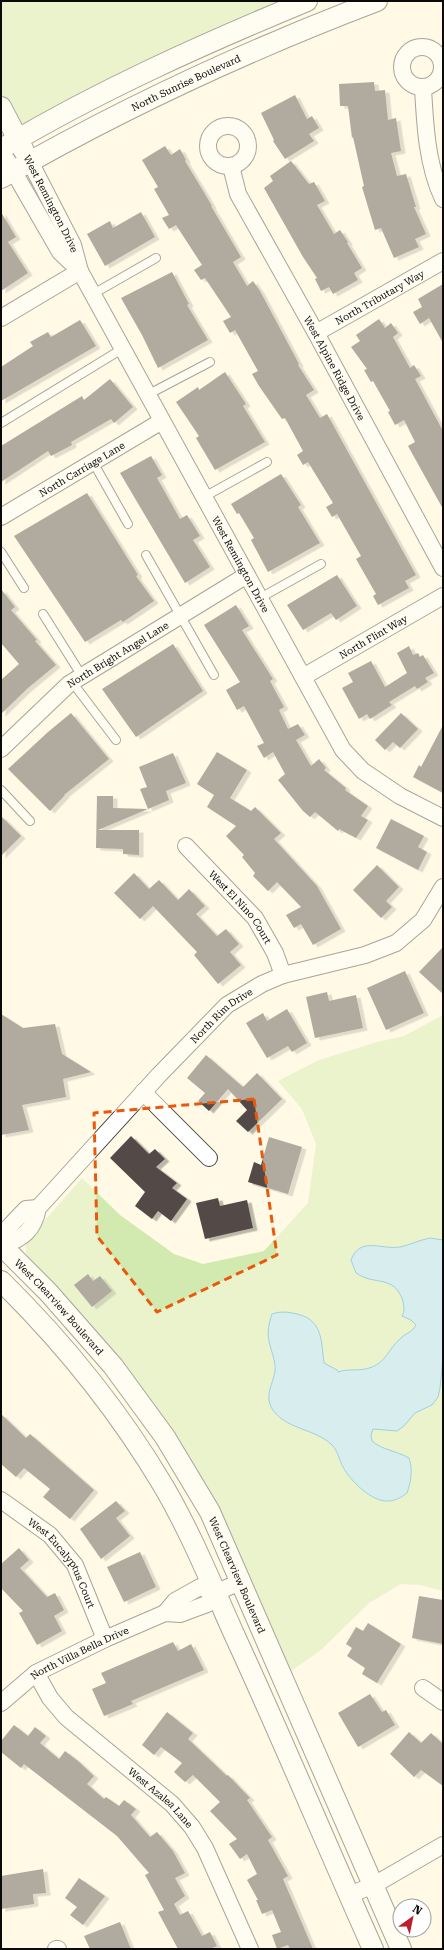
<svg xmlns="http://www.w3.org/2000/svg" width="444" height="1950" font-family="'Roboto Serif',serif">
  <style>
    .green { fill: #d2eaaf }
    .water { fill: #a8e0f9; stroke: #2c9cd4 }
    .building { fill: #534a46; filter: url(#shadow) }
    .lines { fill: none; stroke-linecap: round; stroke-linejoin: round }
    .service-casing { stroke: #3d3d3d; stroke-width: 10 }
    .minor-casing { stroke: #3d3d3d; stroke-width: 18 }
    .tertiary-casing { stroke: #3d3d3d; stroke-width: 22 }
    .service { stroke: #fff; stroke-width: 8 }
    .minor { stroke: #fff; stroke-width: 16 }
    .tertiary { stroke: #fff; stroke-width: 20 }
    .marked { fill: none; stroke: #e8590c; stroke-width: 3; stroke-dasharray: 8 5; stroke-linejoin: round }
    .labels { text-anchor: middle; dominant-baseline: central; stroke-width: 4; stroke-linejoin: round; paint-order: stroke }
    .street-label { font-size: 10px; fill: #0a0a0a; stroke: #fff }
  </style>
  <defs>
    <filter id="shadow"><feDropShadow dx="4.5" dy="2.5" stdDeviation="0" flood-color="#0004"/></filter>
  </defs>
  <rect width="100%" height="100%" fill="#fff9e6"/>
  <!-- green -->
  <path class="green" d="M1 1H278L1 140Z
    M443 1015V1591L420 1585 401 1584 369 1603 321 1650 291 1671 190 1461 141 1387 90 1323 31 1261 26 1253V1242L82 1178 120 1215 174 1254 203 1264 264 1251 308 1203 316 1144 302 1109 278 1081 319 1060 377 1042 404 1036Z"/>
  <!-- water -->
  <path class="water" d="M430 1238 443 1240V1358L440 1388 438 1397 432 1405 415 1413 404 1426 397 1431 373 1429 371 1435 372 1441C382 1450 397 1451 409 1458 413 1469 411 1482 407 1493 402 1497 395 1501 388 1501 371 1502 350 1480 343 1467 339 1460 338 1451 332 1445 315 1428 284 1430 271 1407 265 1394 273 1384 275 1371 276 1361 271 1351 269 1341 267 1332 269 1323 272 1314 280 1311 289 1312 297 1314 323 1320 321 1341 324 1363L337 1370 338 1372C349 1368 361 1372 372 1367 386 1362 389 1348 400 1339 405 1333 412 1333 416 1325L411 1320 402 1316C405 1311 404 1307 403 1301 394 1274 374 1286 356 1273L351 1260C360 1236 381 1250 400 1247 410 1245 419 1240 430 1238Z"/>
  <!-- building -->
  <path class="building" d="M374 82 375 91 385 90 388 120 396 118 401 151 391 153 397 176 406 174 416 207H414L426 234 415 239 419 247 394 258 381 228 375 230 362 187 364 186 353 137 352 138 348 106H340L339 84Z
    M295 95 307 119 312 116 319 128 309 134 314 141 285 159 273 141 274 140 261 113Z
    M165 146 171 155 180 149 186 160 185 161 205 194 212 206H211L241 257 233 262 247 286 253 281 260 291 299 364 298 365 314 390 306 395 320 418 327 414 416 575 405 581 409 588 378 605 373 596 376 594 356 559 361 556 337 514 332 517 326 507 333 503 308 462 303 465 297 455 303 451 285 418 282 419 259 386 252 374 258 371 235 330 230 333 223 321 231 317 205 278 201 280 194 270 202 265 176 225 169 229 162 218 169 215 154 189 158 187 142 160Z
    M291 161 309 184 314 182 325 201 317 205 334 234 340 230 348 242 347 243 362 268 354 273 358 280 333 294 329 287 321 291 315 279 317 278 303 257 264 188 273 181 270 176Z
    M1 212 16 237 8 242 28 273 1 291Z
    M141 212 155 237 105 266 87 234 110 221 113 228Z
    M172 272 189 304 187 305 208 340 158 368 142 335 121 298Z
    M443 284V343L429 318 420 324 413 312 422 307 418 299Z
    M379 319 385 328 391 323 398 333 393 337 410 368 414 365 421 376 415 379 443 431V509L408 446 415 442 404 420 395 425 388 412 390 411 373 381 371 382 364 370 367 369 351 347 360 341 356 335Z
    M80 320 96 346 1 401V367L33 346 30 342 48 332 51 337Z
    M225 372 246 404 243 406 265 442 215 470 196 438 199 436 176 402 198 387 199 390Z
    M110 379 133 407 114 423 111 419 71 442 72 445 51 456 48 451 1 482V446L82 396 84 400Z
    M151 456 162 475 157 478 180 519 187 515 200 536 193 540 210 567 185 583 120 473Z
    M281 474 301 505 298 507 320 543 268 572 251 540 254 538 239 513 237 514 231 504Z
    M87 493 138 575 136 576 154 601 123 622 121 620 85 642 14 536Z
    M337 575 357 606 336 620 331 613 303 630 287 605Z
    M1 589 15 607 11 610 37 640 35 641 56 665 28 688 1 714V680L19 664 1 643Z
    M236 605 249 626 242 630 273 679 270 681 284 707 279 710 288 729 298 724 305 735 296 740 311 766 319 759 326 768 324 770 346 788 345 790 368 806 361 816 368 820 356 838 339 829 338 831 315 812 310 817 303 811 278 780 285 774 273 752 264 758 257 746 264 743 244 706 237 710 226 690 240 682 204 625Z
    M173 644 203 691 136 737 102 689Z
    M409 646 413 655 418 653 420 657 423 655 434 673 425 678 428 682 417 689 415 686 389 702 392 705 370 719 367 714 359 719 342 688 353 682 348 673 371 661 385 687 407 673 397 653Z
    M71 713 109 759 64 795H65L50 811 8 769 48 732Z
    M401 713 418 729 400 748 393 742 385 750 375 740Z
    M443 725V793L413 777 419 765 421 767Z
    M217 752 247 770 230 798 251 811 255 807 281 833 274 839 317 886 341 929 313 945 301 924 294 928 286 915 301 907 277 882 268 891 253 876 255 873 242 857 244 855 226 836 236 826 207 807 214 795 197 784Z
    M173 753 186 783 166 791 169 800 148 809 140 789 147 787 139 767Z
    M97 796H113V808L148 809 98 830H139V855L123 854V849L96 848Z
    M1 816 21 836 1 856Z
    M391 819 424 836 418 847 427 852 418 870 376 848Z
    M377 865 399 887 386 901 392 907 381 918 353 890Z
    M134 873 149 889 159 880 178 900 189 889 205 906 196 914 217 936 226 929 239 944 230 952 241 965 218 984 194 955 197 952 153 906 140 919 114 893Z
    M443 947V994L419 972Z
    M405 971 424 1013 386 1030 367 988Z
    M327 992 329 1001 356 995 363 1028 315 1038 306 997Z
    M287 1009 307 1043 292 1052 288 1046 267 1058 246 1023 263 1013 267 1021Z
    M1 1014 23 1028 55 1024 62 1054 91 1072 63 1079 66 1097 22 1105 29 1130 1 1135Z
    M206 1055 243 1087 257 1073 282 1099 248 1132 236 1121 247 1110 228 1089 209 1111 198 1101 205 1093 187 1078Z
    M131 1136 149 1154 155 1149 165 1159 156 1167 177 1183 172 1188 187 1199 171 1221 158 1211 152 1219 135 1206 145 1192 110 1158Z
    M269 1137 302 1147 288 1194 248 1182 254 1162 261 1165Z
    M218 1198 220 1206 247 1200 253 1228 205 1239 196 1203Z
    M88 1274 93 1281 100 1276 112 1291 92 1307 74 1285Z
    M1 1414 26 1438 30 1434 94 1490 70 1519 43 1497 50 1489 24 1468 16 1477 1 1464Z
    M116 1501 125 1511 116 1518 130 1536 101 1559 80 1529Z
    M19 1548 29 1560 20 1568 47 1597 55 1593 64 1610 54 1616 62 1631 37 1645 19 1613 23 1611 1 1588V1564Z
    M140 1552 156 1587 124 1602 107 1567Z
    M419 1596 443 1600V1644L412 1638Z
    M368 1623 401 1644 377 1683 362 1674 365 1668 347 1656 352 1648 346 1644 356 1627 363 1631Z
    M173 1642 178 1651 191 1644 204 1670 131 1701 133 1704 104 1716 92 1689 106 1683 101 1673Z
    M370 1694 382 1712 386 1710 395 1725 358 1747 338 1713Z
    M167 1712 193 1733 188 1739 227 1776 228 1775 250 1798 247 1800 272 1837 268 1840 288 1876 283 1879 313 1949H290L288 1945 277 1949 272 1935 281 1932 272 1910 262 1914 256 1900H258L247 1880 257 1874 247 1854 240 1859 229 1844 237 1839 210 1811 220 1802 193 1775 185 1782 174 1772 182 1763 161 1747 154 1755 142 1745Z
    M14 1725 28 1736 35 1727 46 1736 40 1743 59 1759 65 1751 78 1761 94 1776 87 1784 104 1799 106 1797 119 1806 124 1800 136 1809 131 1815 150 1837 157 1832 173 1851 185 1873 175 1878 185 1896 174 1904 180 1915 188 1911 202 1936 210 1932 217 1946 210 1949H178L158 1912 164 1910 145 1875 149 1873 117 1836 24 1764 21 1768 1 1752V1741Z
    M409 1732 421 1743 431 1733 443 1744V1786L421 1770 414 1777 390 1754Z
    M43 1869 46 1893 33 1894 34 1904 1 1909V1876Z
    M79 1878 105 1896 83 1925 70 1915 77 1907 65 1898Z
    M120 1922 131 1949H90L84 1936Z"/>
  <g class="lines">
    <!-- service casing -->
    <g class="service-casing">
      <path id="service" d="M93 294 156 258
        M147 395 210 362
        M1 423 122 349
        M93 462 128 524
        M204 497 267 462
        M1 552 24 588
        M146 555 214 675
        M260 598 321 564
        M43 614 82 676
        M72 682 116 740
        M1 790 30 821"/>
    </g>
    <!-- minor casing -->
    <g class="minor-casing">
      <g id="minor">
        <circle cx="422" cy="67" r="20"/>
        <path d="M423 88C425 125 427 165 443 199"/>
        <circle cx="228" cy="146" r="20"/>
        <path id="s1" d="M25 152 73 245 80 271 343 750 363 771 400 796 443 818"/>
        <path d="M7 160 60 252 80 271"/>
        <path id="s2" d="M231 166 238 194 316 333 443 568"/>
        <path d="M1 318 80 271"/>
        <path id="s3" d="M316 333 443 261"/>
        <path id="s4" d="M1 517 162 421"/>
        <path id="s5" d="M303 677 443 596"/>
        <path id="s6" d="M1 749 69 684 247 575"/>
        <path id="s7" d="M186 846 255 918 275 953 283 975"/>
        <path d="M143 1092 209 1158"/>
        <path id="s8" d="M1 1246C23 1239 34 1230 38 1208L159 1075 227 1005 262 984 283 975 365 955 396 943 423 920 443 887"/>
        <path d="M1 1246 7 1229 26 1209 38 1208"/>
        <path id="s9" d="M1 1500 50 1535 75 1565 105 1639"/>
        <path d="M165 1613 175 1601 200 1587 215 1593"/>
        <path id="s10" d="M36 1673 50 1698 66 1717 172 1804 192 1827 205 1848 250 1949"/>
        <path d="M423 1688 443 1702"/>
        <path id="s11" d="M1 1703 36 1673 105 1639 165 1613 180 1614 207 1604 215 1593 240 1582"/>
        <path d="M349 1895 374 1885 443 1845"/>
        <path d="M56 1949H58"/>
      </g>
    </g>
    <!-- tertiary casing -->
    <g class="tertiary-casing">
      <g id="tertiary">
        <path d="M1 107 24 151"/>
        <path d="M1 149C98 91 203 44 307 1"/>
        <path id="s12" d="M1 178C121 109 248 50 377 1"/>
        <path id="s13" d="M1 1245 48 1292 113 1366 165 1437 210 1512 401 1949"/>
        <path d="M1 1281C64 1343 119 1411 164 1487 191 1533 212 1585 234 1634 282 1738 326 1844 373 1949"/>
      </g>
    </g>
    <!-- service -->
    <use href="#service" class="service"/>
    <!-- minor -->
    <use href="#minor" class="minor"/>
    <!-- tertiary -->
    <use href="#tertiary" class="tertiary"/>
  </g>
  <!-- marked area -->
  <path d="M0 0H444V1950H0ZM254 1099 277 1255 157 1312 97 1236 94 1113Z" fill="#fff9e6" fill-opacity=".55" fill-rule="evenodd"/>
  <path class="marked" d="M254 1099 277 1255 157 1312 97 1236 94 1113Z"/>
  <g class="labels">
    <!-- street labels -->
    <g class="street-label">
      <text stroke="none"><textPath href="#s12" startOffset="208">North Sunrise Boulevard</textPath></text>
      <text stroke="none"><textPath href="#s1" startOffset="58">West Remington Drive</textPath></text>
      <text stroke="none"><textPath href="#s3" startOffset="73">North Tributary Way</textPath></text>
      <text stroke="none"><textPath href="#s2" startOffset="228">West Alpine Ridge Drive</textPath></text>
      <text stroke="none"><textPath href="#s4" startOffset="94">North Carriage Lane</textPath></text>
      <text stroke="none"><textPath href="#s1" startOffset="466">West Remington Drive</textPath></text>
      <text stroke="none"><textPath href="#s5" startOffset="81">North Flint Way</textPath></text>
      <text stroke="none"><textPath href="#s6" startOffset="151">North Bright Angel Lane</textPath></text>
      <text stroke="none"><textPath href="#s7" startOffset="82">West El Nino Court</textPath></text>
      <text stroke="none"><textPath href="#s8" startOffset="323">North Rim Drive</textPath></text>
      <text stroke="none"><textPath href="#s13" startOffset="85">West Clearview Boulevard</textPath></text>
      <text stroke="none"><textPath href="#s9" startOffset="90">West Eucalyptus Court</textPath></text>
      <text stroke="none"><textPath href="#s13" startOffset="409">West Clearview Boulevard</textPath></text>
      <text stroke="none"><textPath href="#s11" startOffset="94">North Villa Bella Drive</textPath></text>
      <text stroke="none"><textPath href="#s10" startOffset="178">West Azalea Lane</textPath></text>
    </g>
  </g>
  <!-- border -->
  <rect width="444" height="1950" fill="none" stroke="#0a0a0a" stroke-width="4"/>
  <!-- north arrow -->
  <g transform="translate(412 1918) rotate(33)"><circle r="19" fill="#ffffff" stroke="#9d9d9d"/>
  <path d="M0-3L7 15L0 10L-7 15Z" fill="#bf1c2e"/>
  <text y="-6" font-size="11" font-weight="bold" text-anchor="middle" fill="#0a0a0a">N</text>
  </g>
</svg>
